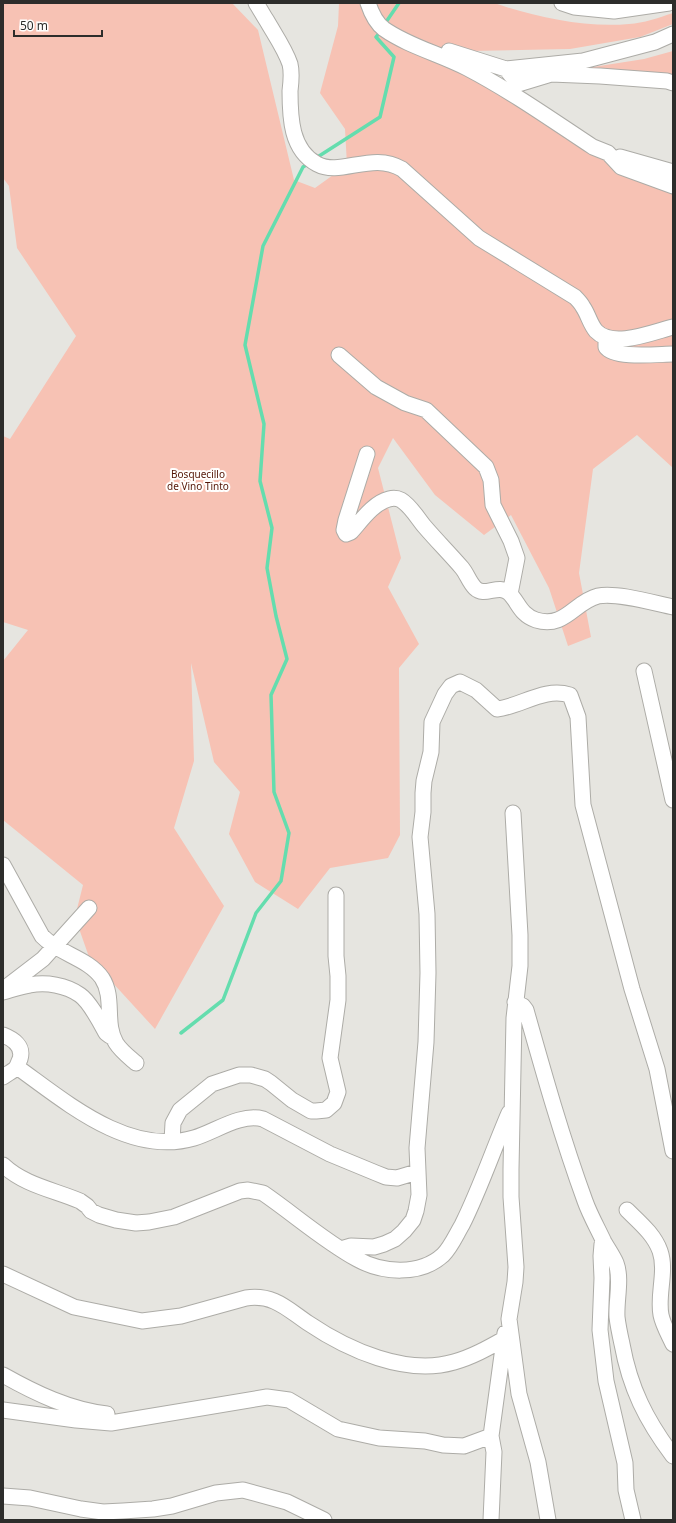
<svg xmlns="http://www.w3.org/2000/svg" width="676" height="1523" font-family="'Noto Sans',sans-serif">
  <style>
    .green { fill: #f7c2b4 }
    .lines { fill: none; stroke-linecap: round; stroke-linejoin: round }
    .stream { stroke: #64ddae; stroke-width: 3.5 }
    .minor-casing { stroke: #adaca7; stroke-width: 17 }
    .minor { stroke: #fff; stroke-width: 15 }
    .labels { text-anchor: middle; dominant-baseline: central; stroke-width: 4; stroke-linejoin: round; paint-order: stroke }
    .park-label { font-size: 10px; fill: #541606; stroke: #fffffe }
  </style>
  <rect width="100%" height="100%" fill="#e6e5e0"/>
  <!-- green -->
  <path class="green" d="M3 3H232L258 30 294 180 315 188 347 165 345 129 320 93 338 26 339 3H494C535 17 585 28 629 24 644 23 658 18 673 13V24L640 37 570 49 414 52 429 60 476 75 673 184V468L637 435 593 469 579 573 591 637 568 646 549 588 511 515 484 535 435 495 393 438 378 468 401 558 388 587 419 644 399 668 400 835 388 858 330 868 298 909 255 882 229 834 240 792 214 762 191 663 194 761 174 828 224 906 155 1029 89 957 75 917 83 885 3 820V661L28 630 3 622V436L10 439 76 336 17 248 9 186 3 178Z
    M673 51V88L574 70 644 59Z"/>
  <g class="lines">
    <!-- stream -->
    <path class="stream" d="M384 25 399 3
      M316 158 380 117 394 57 376 37 381 31
      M181 1033 223 1000 256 913 281 881 289 833 274 792 271 695 287 659 276 616 267 568 272 528 260 481 264 424 245 345 263 246 303 167 309 163"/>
    <!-- minor casing -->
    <g class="minor-casing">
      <path id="minor" d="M256 3C260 9 263 15 267 21 275 35 285 49 290 64 292 72 291 83 290 91 290 118 291 150 317 164 341 177 372 151 402 169L479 238 575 297C578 300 581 303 583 307 588 314 590 324 596 331 613 349 653 332 673 327
        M368 3C371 12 376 23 384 29 408 46 440 54 467 68 511 91 552 120 593 147L608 153 621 167 673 186
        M562 3 574 7 614 11 669 3
        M449 51 506 69 583 61 655 42 673 34
        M506 69 518 84 551 74 600 76 667 81 673 83
        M620 157 673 172
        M606 337V347C614 359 659 354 673 354
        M339 355 376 387 405 403 426 410 486 467 491 480 493 505 511 541 517 558 510 594
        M367 454 346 520 344 530 346 534 351 532C361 521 373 503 389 499 393 498 397 498 401 500 411 506 418 519 425 527 437 541 450 554 462 568 467 574 469 582 475 588 485 598 498 583 509 593 518 601 520 615 536 620 565 629 574 602 598 596 616 592 654 603 673 607
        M644 671 673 800
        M513 813 520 935V966L514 1018 511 1169V1197L516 1267 515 1282 509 1319 519 1394 538 1462 548 1520
        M3 865 42 936C59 954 88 958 102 978 115 998 104 1023 116 1043 121 1051 129 1057 136 1063
        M4 989 43 959 89 908
        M3 992C12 990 21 986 30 985 46 982 66 985 80 995 90 1002 100 1022 106 1033L110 1036
        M515 1002 523 1006 526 1010C544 1074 562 1138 585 1201 590 1215 598 1229 604 1242 608 1249 613 1256 616 1263 622 1279 616 1300 617 1317 618 1326 620 1335 622 1344 630 1388 646 1420 673 1456
        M3 1035C13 1039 24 1046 20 1059 19 1061 18 1065 16 1068 13 1071 7 1074 3 1077
        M17 1067C66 1102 129 1157 194 1138 215 1132 240 1113 263 1119L330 1154 376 1173 386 1177 397 1178 417 1172
        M172 1141 173 1123 180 1110 212 1084 239 1075H251L265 1079 271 1083 292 1100 311 1111H316L326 1110 334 1103 338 1092 330 1058 338 1000V976L336 956V895
        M3 1165C24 1185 54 1190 80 1201L87 1206 91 1211 99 1215 116 1220 136 1223 149 1222 174 1217 240 1191 248 1190 263 1193C295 1215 324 1241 357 1259 382 1273 420 1276 443 1255 451 1247 456 1235 462 1225 480 1189 493 1150 509 1113
        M627 1210C639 1222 654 1234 660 1251 667 1271 657 1295 661 1315 663 1325 669 1335 673 1344
        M604 1242 602 1244 601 1256 602 1278 600 1330 606 1381 625 1463 626 1490 633 1520
        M341 1249 351 1246 374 1247 384 1244 395 1239 404 1231 413 1220 416 1211 419 1195 417 1148 426 1042 428 973 427 914 420 837 423 812V793L424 781 431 752 432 722 445 694 451 686 460 682 476 690 497 709C522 706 544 687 570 695L578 717 583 805 632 989 657 1069 673 1151
        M3 1274 74 1307 142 1321 181 1316 246 1298C274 1294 287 1309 308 1323 348 1350 406 1376 454 1362 472 1357 488 1348 504 1339
        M3 1375C35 1393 70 1410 107 1414
        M3 1410 76 1420 111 1423 267 1397 289 1400 338 1429 379 1438 425 1441 443 1445 464 1446 491 1436
        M3 1496 30 1498 81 1509 103 1512 123 1511 153 1509 172 1506 216 1493 243 1490 287 1502 324 1520
        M491 1520 494 1452 491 1436 505 1333"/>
    </g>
    <!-- minor -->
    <use href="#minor" class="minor"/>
  </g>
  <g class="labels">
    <!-- park labels -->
    <g class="park-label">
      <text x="198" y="474">Bosquecillo<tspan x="198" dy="12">de Vino Tinto</tspan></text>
    </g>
  </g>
  <!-- border -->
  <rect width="676" height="1523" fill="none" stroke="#2d2d2b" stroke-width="8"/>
  <!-- scale -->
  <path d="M14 30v6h88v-6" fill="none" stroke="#2d2d2b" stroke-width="2"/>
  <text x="20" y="30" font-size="12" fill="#2d2d2b" stroke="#fffffe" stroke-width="3" paint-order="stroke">50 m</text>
</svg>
